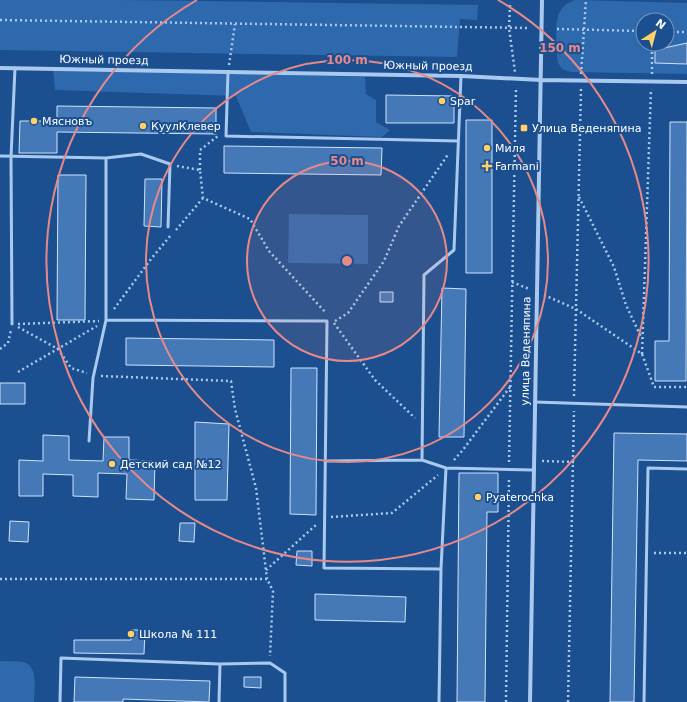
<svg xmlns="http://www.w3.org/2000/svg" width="687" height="702" font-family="'DejaVu Sans',sans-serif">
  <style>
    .green { fill: #2e69ad; fill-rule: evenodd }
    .building { fill: #4478b7; stroke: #cfe3fa }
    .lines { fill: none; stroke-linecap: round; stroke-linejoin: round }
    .path { stroke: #a9c9ee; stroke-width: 2.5; stroke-dasharray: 2 3; stroke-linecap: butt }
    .lane { stroke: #a9c9ee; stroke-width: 3 }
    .street { stroke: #a9c9ee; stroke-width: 4 }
    .ring { fill: none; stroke: #e88989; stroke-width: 2 }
    .poi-dot { fill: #ffd166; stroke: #1b4f8f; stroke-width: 1.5 }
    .labels { text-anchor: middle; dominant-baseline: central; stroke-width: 4; stroke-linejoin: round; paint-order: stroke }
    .street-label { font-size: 11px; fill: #fff; stroke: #1b4f8f }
    .poi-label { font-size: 11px; fill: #fff; stroke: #1b4f8f; text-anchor: start }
    .centre { fill: #e88989; stroke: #1b4f8f; stroke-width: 2 }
    .ring-label { font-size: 12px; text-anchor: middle; font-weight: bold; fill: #e88989; stroke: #1b4f8f; stroke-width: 4; stroke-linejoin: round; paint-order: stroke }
  </style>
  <rect width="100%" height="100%" fill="#1b4f8f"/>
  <!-- green -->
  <path class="green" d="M0 0H123L478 5 477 20 460 19 457 57 0 50Z
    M576 0 687 3V74L571 72 562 69 558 63 557 56C557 35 550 6 576 0ZM643 20H667V44H643Z
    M53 69 365 77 366 94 376 100V122L390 130 382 137 251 132 236 96 55 90Z
    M289 214 368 215V264L288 263Z
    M0 661C7 661 16 661 23 662 39 665 34 690 34 702H0Z"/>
  <!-- building -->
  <path class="building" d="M687 43V64L655 63V50Z
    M386 95 454 96V123H386Z
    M57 106 216 108V134L57 132V153H19L20 121H57Z
    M466 120H492V273H466Z
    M670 122H687L686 381H655V341H669Z
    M224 146 382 148 381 175 224 173Z
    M58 175H86L85 320H57Z
    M145 179H162L161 227 144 226Z
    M442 288 466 289 464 437H439Z
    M380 292H393V302H380Z
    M126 338 274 340V367L126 365Z
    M291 368H317L316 515 290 514Z
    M0 383H25V404H0Z
    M195 422 229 424 227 500H195Z
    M614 433 687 434V461L638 460 634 702H610Z
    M43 435 69 436V460L103 461 104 437H129V460L155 461 154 500 126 499 127 474 98 473V497L73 496V475L43 474V496H19V460L43 461Z
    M459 473H498V512H487L485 702H457Z
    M10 521 29 522 28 542 9 541Z
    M180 523H195L194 542 179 541Z
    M297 551H312V566L296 565Z
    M315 594 406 597 405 622 315 620Z
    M131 630H145L144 654 74 653V640H131Z
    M75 677 210 681 209 702 123 699V702H74Z
    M244 677H261V688L244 687Z"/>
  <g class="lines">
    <!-- path -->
    <path class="path" d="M510 5 509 28 515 72
      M0 20 529 28
      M557 29 643 31
      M667 32H687
      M229 65 235 24
      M581 74 586 0
      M652 74V44
      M177 166 200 170 203 198 250 219 269 251 326 313
      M200 170V150L218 136
      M579 197 614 267 626 305 642 339
      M176 230 203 198
      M512 282 529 289
      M544 295 576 309 642 354 654 387H687
      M114 309 151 259 171 235
      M335 321 348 313 384 261 399 226 449 153
      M334 323 375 380 415 418
      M18 324 99 321
      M18 327 58 349 71 368 87 373
      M0 349 8 343 11 330
      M642 354 651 89
      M18 372 97 326
      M101 376 231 381 235 409 256 488 267 579
      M574 396 581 89
      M454 460 462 451 510 387
      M542 461 574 462
      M509 462 516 87
      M331 517 392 513 438 475
      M654 553H687
      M266 570 317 524
      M0 579H267L273 591 270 656
      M506 702 509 477
      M568 702 574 411"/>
    <!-- lane -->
    <path class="lane" d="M228 72 226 136 458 141
      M0 156 106 158V320L93 378 89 441
      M106 158 141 154 170 164 168 227
      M106 320 327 321 324 568 441 569
      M12 324 11 157 15 68
      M535 402 687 407
      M422 460 424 275 454 250 461 76
      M325 461 422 460 446 468
      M60 702 61 658 220 664 270 663 285 673V702
      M219 702 220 664
      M439 702 441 569 446 468 534 470
      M644 702 648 468 687 469"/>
    <!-- street -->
    <path class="street" d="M0 68 461 76 541 80 687 82
      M530 702 542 0"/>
  </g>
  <!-- distance rings -->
  <circle cx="347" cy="261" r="100" fill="#e88989" fill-opacity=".12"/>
  <g class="ring">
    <circle cx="347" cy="261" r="100"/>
    <circle cx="347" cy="261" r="201"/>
    <path d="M498 0A301 301 0 1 1 197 0"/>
  </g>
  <!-- markers -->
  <g class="poi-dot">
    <circle cx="442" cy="101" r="4"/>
    <circle cx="34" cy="121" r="4"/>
    <circle cx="143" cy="126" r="4"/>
    <rect x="520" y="124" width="8" height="8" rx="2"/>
    <circle cx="487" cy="148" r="4"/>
    <path d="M485 160h4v4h4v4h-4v4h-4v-4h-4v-4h4z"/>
    <circle cx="112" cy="464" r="4"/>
    <circle cx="478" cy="497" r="4"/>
    <circle cx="131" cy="634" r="4"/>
  </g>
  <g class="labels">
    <!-- street labels -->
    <g class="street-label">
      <text transform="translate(104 60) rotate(1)">Южный проезд</text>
      <text transform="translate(428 66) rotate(1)">Южный проезд</text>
      <text transform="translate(526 351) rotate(-89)">улица Веденяпина</text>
    </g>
    <!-- poi labels -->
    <g class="poi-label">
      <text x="450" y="101">Spar</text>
      <text x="42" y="121">Мясновъ</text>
      <text x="151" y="126">КуулКлевер</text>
      <text x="532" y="128">Улица Веденяпина</text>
      <text x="495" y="148">Миля</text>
      <text x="495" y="166">Farmani</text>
      <text x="120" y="464">Детский сад №12</text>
      <text x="486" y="497">Pyaterochka</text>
      <text x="139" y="634">Школа № 111</text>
    </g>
  </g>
  <circle cx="347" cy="261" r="6" class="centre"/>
  <g class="ring-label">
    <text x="560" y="52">150 m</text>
    <text x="347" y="64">100 m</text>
    <text x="347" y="165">50 m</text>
  </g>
  <!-- north arrow -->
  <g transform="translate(655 32) rotate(36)"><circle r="19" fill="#1b4f8f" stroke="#7695bc"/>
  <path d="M0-3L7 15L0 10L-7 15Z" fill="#ffd166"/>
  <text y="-6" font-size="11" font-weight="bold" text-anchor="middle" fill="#ffffff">N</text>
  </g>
</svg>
